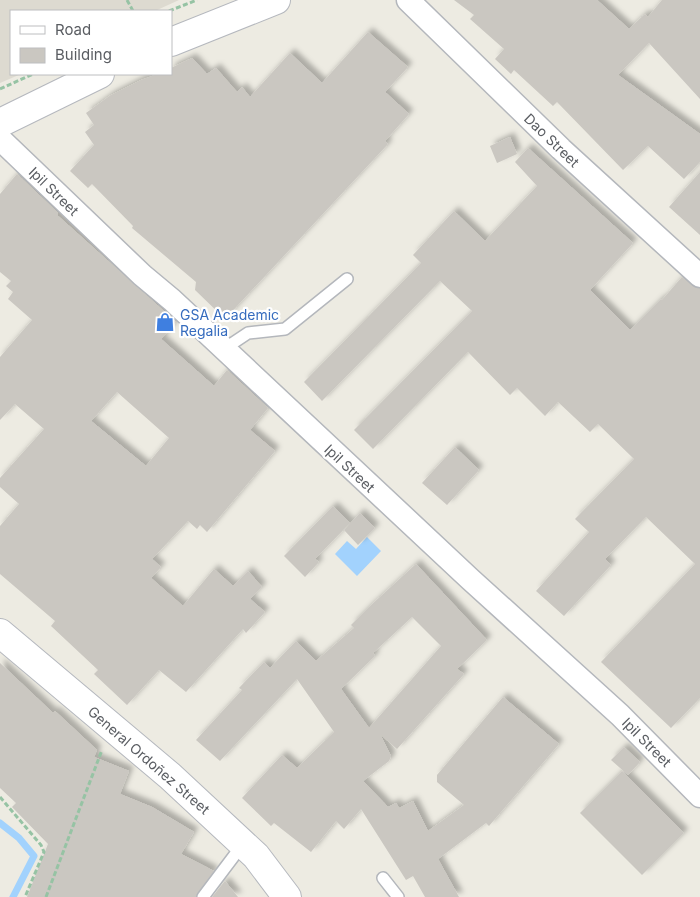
<svg xmlns="http://www.w3.org/2000/svg" width="700" height="897" font-family="Inter,sans-serif">
  <style>
    .education { fill: #dddad0 }
    .water { fill: #a2d2fd }
    .lines { fill: none; stroke-linecap: round; stroke-linejoin: round }
    .stream { stroke: #a2d2fd; stroke-width: 7 }
    .building { fill: #cac7c1; fill-rule: evenodd; filter: url(#shadow) }
    .lane-casing { stroke: #b4b7bc; stroke-width: 14 }
    .street-casing { stroke: #b4b7bc; stroke-width: 25 }
    .secondary-casing { stroke: #b5b8be; stroke-width: 30 }
    .path { stroke: #96c3a4; stroke-width: 3; stroke-dasharray: 5 2.5; stroke-linecap: butt }
    .lane { stroke: #fff; stroke-width: 11 }
    .street { stroke: #fff; stroke-width: 22 }
    .secondary { stroke: #fff; stroke-width: 28 }
    .labels { text-anchor: middle; dominant-baseline: central; stroke-width: 4.5; stroke-linejoin: round; paint-order: stroke }
    .street-label { font-size: 14px; fill: #5a5d62; stroke: #fff }
    .shop-label { font-size: 14px; fill: #366cbe; stroke: #fff; text-anchor: start }
  </style>
  <defs>
    <filter id="shadow"><feDropShadow dx="4.5" dy="-4.5" stdDeviation="2.5" flood-color="#0004"/></filter>
  </defs>
  <rect width="100%" height="100%" fill="#edebe2"/>
  <!-- education -->
  <path class="education" d="M0 0H179L155 11H11V74H21L0 83Z"/>
  <!-- water -->
  <path class="water" d="M367 537 381 551 357 576 335 554 347 541 356 549Z"/>
  <g class="lines">
    <!-- stream -->
    <path class="stream" d="M0 823 19 838 34 856 13 897"/>
  </g>
  <!-- building -->
  <path class="building" d="M454 0H597L629 29 645 14 648 17 662 0H700V99L649 43 618 75 700 134V162L684 179 648 146 623 170 557 102 553 106 514 70 511 74 495 59 504 49 470 19 474 15Z
    M368 32 408 67 385 92 409 114 385 141 388 144 225 319 195 290 196 282 132 228 133 226 92 184 88 188 70 171 94 145 85 132 94 125 86 113 111 95 141 80 158 74H171V68L192 58 207 74 216 68 237 92 242 87 250 97 290 53 322 83Z
    M510 137 517 154 497 163 490 146Z
    M528 148 633 243 590 290 630 330 661 299 662 300 682 277 692 286 700 289V698L671 728 601 662 695 564 646 517 605 559 611 565 564 616 536 591 589 532 575 519 634 459 598 424 590 432 558 402 545 416 517 388 510 395 468 352 373 449 354 430 472 311 440 281 322 401 304 382 421 263 413 255 454 211 485 241 537 186 515 162Z
    M700 172V235L669 207Z
    M17 174 58 213 57 215 176 322 161 339 214 386 227 370 268 408 250 430 275 451 207 532 200 525 197 529 188 521 152 559 161 567 151 578 183 606 214 569 233 586 248 571 262 587 250 599 265 612 246 633 243 629 186 692 159 670 127 705 94 674 98 670 51 626 55 621 0 574V526L19 504 0 487V478L44 429 15 404 0 420V357L32 320 8 299 13 292 6 286 11 281 0 272V194ZM117 392 169 438 146 466 91 421Z
    M455 447 479 470 447 505 422 483Z
    M333 506 350 523 315 559 319 562 305 577 284 556Z
    M360 513 375 528 358 545 344 530Z
    M416 564 487 640 457 669 464 674 397 749 380 734 391 756 389 761 363 781 388 807 396 803 399 808 413 801 428 831 464 805 437 782V775L503 697 559 744 489 826 486 823 438 859 459 897H425L413 876 406 880 361 809 344 829 336 821 311 852 274 823 271 826 242 798 282 755 297 768 334 732 297 679 220 761 196 740 242 690 239 688 264 662 270 668 296 641 316 661 354 628 351 625 369 607ZM412 617 441 646 369 728 341 689 375 656 373 653Z
    M0 663 53 713 55 711 97 750 94 757 129 771 120 794 152 807 194 832 181 854 214 871 196 897H27L48 844 12 807 16 803 0 788Z
    M624 747 640 762 628 775 611 760Z
    M622 771 684 833 642 875 580 813Z
    M225 881 238 897H212Z"/>
  <g class="lines">
    <!-- lane casing -->
    <g class="lane-casing">
      <path id="lane" d="M224 349 248 333 285 329 347 279
        M383 878 398 897
        M203 897 243 844"/>
    </g>
    <!-- street casing -->
    <g class="street-casing">
      <path id="street" d="M408 0 561 149 700 276
        M0 139 142 275 172 300 470 579 620 715 700 796"/>
    </g>
    <!-- secondary casing -->
    <g class="secondary-casing">
      <path id="secondary" d="M171 42 276 0
        M0 123 100 74
        M0 633 170 776 256 856 287 897"/>
    </g>
    <!-- path -->
    <path class="path" d="M127 0 133 11
      M169 11 197 0
      M0 89 33 74
      M0 797 41 845 44 852 25 897
      M46 897 102 750"/>
    <!-- lane -->
    <use href="#lane" class="lane"/>
    <!-- street -->
    <use href="#street" class="street"/>
    <!-- secondary -->
    <use href="#secondary" class="secondary"/>
  </g>
  <!-- icons -->
  <defs>
    <g id="shop-bare" transform="scale(1.5)"><path d="M-5-2.5h2.3a2.7 3.5 0 0 1 5.4 0H5L5.5 6h-11ZM-1.5-2.5h3a1.5 2.3 0 0 0-3 0Z" fill="#3f7fe0" stroke="#fff" stroke-width="2.5" paint-order="stroke"/></g>
  </defs>
  <g fill-rule="evenodd">
    <use href="#shop-bare" x="165" y="322"/>
  </g>
  <g class="labels">
    <!-- street labels -->
    <g class="street-label">
      <text transform="translate(552 140) rotate(44)">Dao Street</text>
      <text transform="translate(54 191) rotate(44)">Ipil Street</text>
      <text transform="translate(350 468) rotate(43)">Ipil Street</text>
      <text transform="translate(647 742) rotate(45)">Ipil Street</text>
      <text transform="translate(149 760) rotate(41)">General Ordoñez Street</text>
    </g>
    <!-- shop labels -->
    <g class="shop-label">
      <text x="180" y="314">GSA Academic<tspan x="180" dy="16">Regalia</tspan></text>
    </g>
  </g>
  <!-- legend -->
  <rect x="10" y="10" width="162" height="65" fill="#ffffff" stroke="#bdbec0"/>
  <rect x="20" y="26" width="25" height="8" fill="#ffffff" stroke="#bdbec0"/>
  <text x="55" y="35" font-size="15" fill="#5a5d62">Road</text>
  <rect x="20" y="48" width="25" height="15" fill="#cac7c1" stroke="#bdbec0"/>
  <text x="55" y="60" font-size="15" fill="#5a5d62">Building</text>
</svg>
